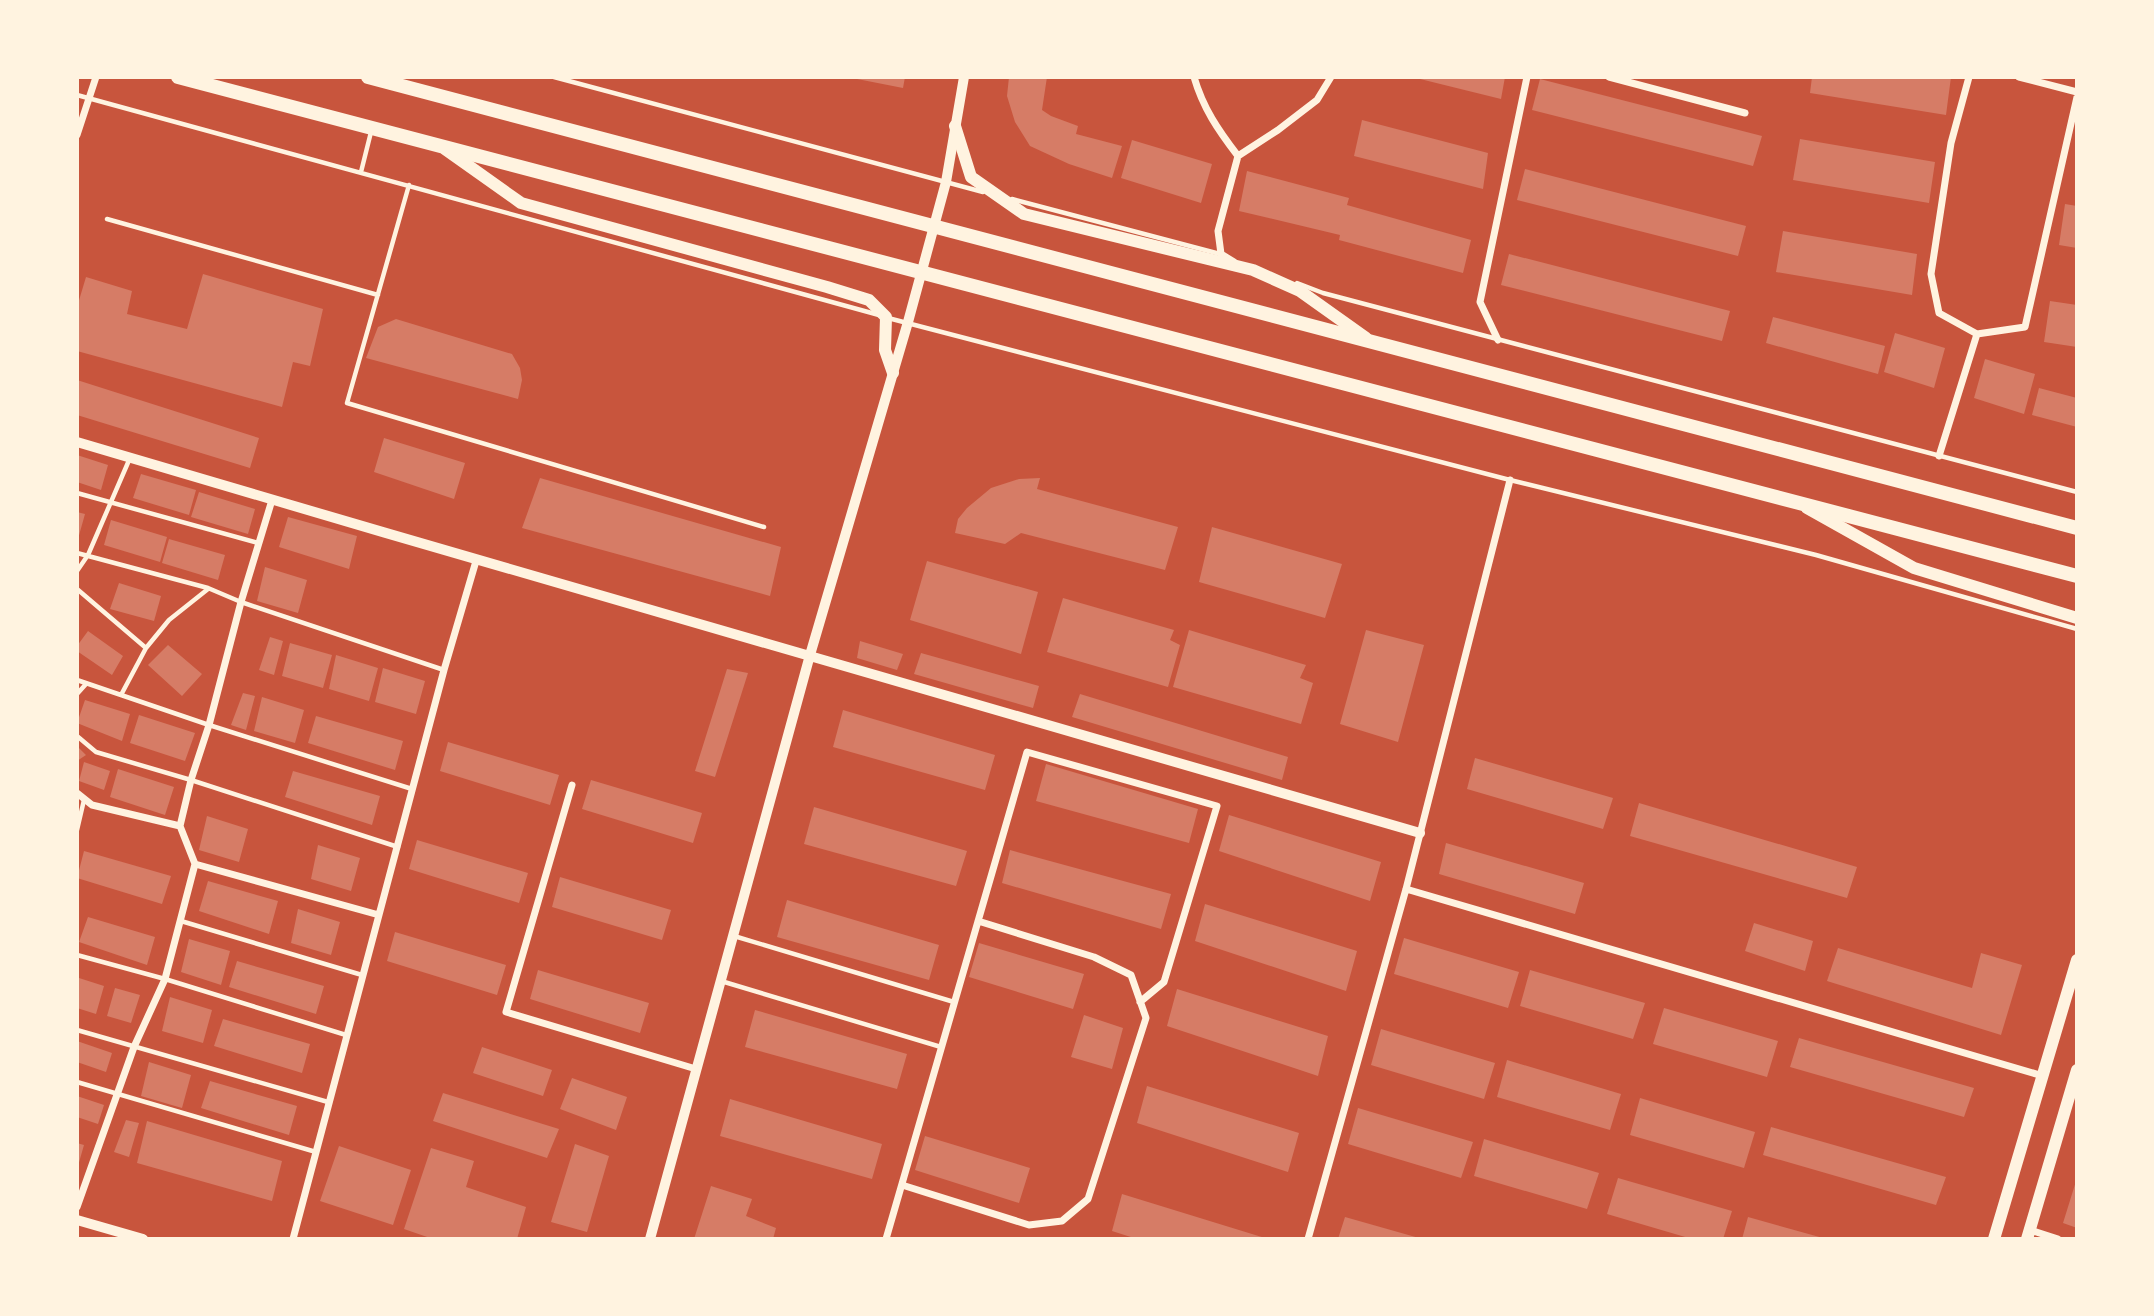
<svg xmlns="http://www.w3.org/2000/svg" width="2154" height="1316" font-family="'DejaVu Sans',sans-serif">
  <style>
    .building { fill: #d67c66 }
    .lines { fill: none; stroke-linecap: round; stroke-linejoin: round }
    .service { stroke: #fff3e0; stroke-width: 4.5 }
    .minor { stroke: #fff3e0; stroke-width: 7 }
    .tertiary { stroke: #fff3e0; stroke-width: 10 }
    .secondary { stroke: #fff3e0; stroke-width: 12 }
    .primary { stroke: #fff3e0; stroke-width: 14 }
  </style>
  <rect width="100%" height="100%" fill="#c8553d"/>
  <!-- building -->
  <path class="building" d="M847 77H905L903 88Z
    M1009 77H1047L1042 110 1051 116 1078 126 1076 134 1122 146 1112 178 1069 164 1030 146 1015 122 1007 96Z
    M1412 77H1505L1501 99Z
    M1812 77H1951L1946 115 1810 93Z
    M1540 79 1762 136 1753 166 1532 110Z
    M1362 120 1488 153 1483 189 1354 156Z
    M1800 139 1935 162 1929 203 1793 180Z
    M1132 140 1212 164 1201 203 1121 178Z
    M1525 169 1746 226 1738 256 1517 200Z
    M1247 171 1349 198 1347 205 1471 240 1463 273 1339 240 1340 235 1239 211Z
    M2065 204 2077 206V248L2059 245Z
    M1783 231 1917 254 1912 295 1776 272Z
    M1509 254 1730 311 1722 341 1501 285Z
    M203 274 323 309 310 366 293 362 282 407 77 351V307L86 277 132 291 127 314 187 329Z
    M2050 301 2077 305V347L2044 342Z
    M1773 317 1885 346 1878 374 1766 343Z
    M396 319 512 354 520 368 522 380 518 399 366 358 378 327Z
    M1895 333 1945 348 1934 388 1884 372Z
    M1985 359 2035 374 2024 414 1974 398Z
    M77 380 259 438 250 468 77 415Z
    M2039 388 2077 398V427L2032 415Z
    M384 438 465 463 454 499 374 472Z
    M77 455 108 465 101 490 77 482Z
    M141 474 196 490 189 515 133 498Z
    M540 478 781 547 770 596 522 528Z
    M1040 478 1037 489 1178 527 1165 570 1021 533 1005 544 955 533 958 519 967 508 991 488 1019 479Z
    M199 492 255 509 248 534 191 517Z
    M77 512 85 514 78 539H77Z
    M288 517 357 536 349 569 279 547Z
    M111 520 167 537 160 562 104 545Z
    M1212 527 1342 564 1325 618 1199 582Z
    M169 539 225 555 218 580 162 563Z
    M927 561 1038 592 1021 654 910 620Z
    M265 567 307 580 298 613 257 601Z
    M119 583 161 596 154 621 110 609Z
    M1063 598 1174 630 1170 640 1180 645 1168 687 1047 652Z
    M1189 630 1306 665 1300 678 1313 683 1301 724 1173 687Z
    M1366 630 1424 645 1398 742 1340 724Z
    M88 631 123 656 112 675 77 651V646Z
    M270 637 283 641 274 675 259 670Z
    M860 641 903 654 897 670 857 658Z
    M290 643 332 655 323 688 282 676Z
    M168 645 202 674 182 696 148 665Z
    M921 653 1039 686 1033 708 914 674Z
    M336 655 378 668 369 701 329 689Z
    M383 668 425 681 416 714 375 702Z
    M727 669 748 673 715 777 695 771Z
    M243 693 255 696 246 730 231 725Z
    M1080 694 1288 757 1282 780 1072 717Z
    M262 697 304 710 295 743 254 731Z
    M85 700 130 714 122 741 77 723Z
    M843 710 995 755 985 790 833 747Z
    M139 715 195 733 185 761 130 743Z
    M316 716 403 741 395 770 308 743Z
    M448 742 559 775 550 805 440 771Z
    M77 746 86 755 77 761Z
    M1475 758 1613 798 1603 829 1467 789Z
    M84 762 110 771 104 790 79 781Z
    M1046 764 1198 809 1189 843 1036 801Z
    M118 769 174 787 165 815 110 797Z
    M293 771 380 796 372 825 285 797Z
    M591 780 702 813 693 843 582 809Z
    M1639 803 1857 867 1847 898 1630 836Z
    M814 807 967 851 956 886 804 844Z
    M1229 815 1381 862 1370 901 1219 851Z
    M207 816 248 829 239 862 199 850Z
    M417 840 528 873 519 903 409 869Z
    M1446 843 1584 883 1575 914 1439 874Z
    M318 845 360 858 351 891 311 879Z
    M1010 850 1171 894 1161 929 1002 883Z
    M84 851 171 876 162 904 77 878Z
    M560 877 671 910 662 940 552 907Z
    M208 881 278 901 269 934 199 911Z
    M787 900 939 945 929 980 777 937Z
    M1205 904 1357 951 1346 991 1195 941Z
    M298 909 340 922 331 955 291 943Z
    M88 917 155 937 147 965 79 942Z
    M1754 923 1813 941 1805 971 1745 951Z
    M395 932 506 965 497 995 387 961Z
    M1404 938 1519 972 1508 1008 1394 974Z
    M189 939 230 951 221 985 181 972Z
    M979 943 1084 974 1073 1009 969 977Z
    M1838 948 1972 988 1981 953 2022 965 2001 1035 1827 981Z
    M237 961 324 986 316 1014 229 987Z
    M538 970 649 1003 640 1033 530 999Z
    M1530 970 1645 1003 1633 1039 1520 1006Z
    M79 978 104 986 96 1014 77 1008Z
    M115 988 140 995 131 1023 107 1016Z
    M1177 989 1328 1036 1318 1076 1167 1026Z
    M170 997 212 1010 203 1043 162 1031Z
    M1664 1008 1778 1041 1767 1077 1653 1044Z
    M755 1010 907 1054 897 1089 745 1047Z
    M1084 1015 1123 1028 1112 1069 1071 1057Z
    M223 1019 310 1044 302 1073 214 1046Z
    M1381 1029 1495 1063 1484 1099 1371 1065Z
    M1799 1038 1974 1088 1964 1117 1790 1067Z
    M77 1041 112 1053 106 1072 77 1062Z
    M482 1047 552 1070 543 1096 473 1073Z
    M1507 1060 1621 1094 1610 1130 1497 1097Z
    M149 1062 191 1075 182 1108 141 1096Z
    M572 1078 627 1097 616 1130 560 1109Z
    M210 1081 297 1106 289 1135 201 1108Z
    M1147 1086 1299 1133 1288 1172 1137 1123Z
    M443 1093 559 1129 547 1158 433 1121Z
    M77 1096 104 1105 98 1124 77 1117Z
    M1640 1098 1755 1132 1744 1168 1630 1135Z
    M730 1099 882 1144 872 1179 720 1136Z
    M1358 1108 1473 1142 1461 1178 1348 1144Z
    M126 1120 139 1123 129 1157 114 1152Z
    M147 1121 282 1161 272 1201 137 1163Z
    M1771 1127 1946 1177 1936 1205 1763 1155Z
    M925 1136 1030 1168 1019 1203 915 1170Z
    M1484 1139 1599 1173 1587 1209 1474 1176Z
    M77 1143 84 1145 78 1166 77 1165Z
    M575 1144 609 1156 587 1232 551 1222Z
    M339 1146 411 1170 393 1225 320 1201Z
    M431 1148 474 1161 466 1187 526 1207 517 1239H433L404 1229Z
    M1618 1178 1732 1211 1723 1239H1692L1607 1214Z
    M2077 1178V1228L2063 1223Z
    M711 1186 752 1199 746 1216 776 1228 773 1239H694Z
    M1122 1194 1265 1238V1239H1137L1112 1231Z
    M1345 1217 1419 1238V1239H1338Z
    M1748 1217 1823 1238V1239H1742Z"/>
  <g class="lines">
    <!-- service -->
    <path class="service" d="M554 77 983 192
      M77 95 879 315
      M361 172 371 132
      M409 185 347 403 764 527
      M1012 199 1220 254
      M107 219 378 295
      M1297 283 1323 293 2077 492
      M888 318 1510 480 1816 555 2077 629
      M77 493 258 543
      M77 553 208 588 241 602 444 670
      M77 571 88 555 130 458
      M77 589 146 648
      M77 680 209 725 412 789
      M77 694 86 684
      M121 695 146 648 169 620 208 589
      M77 736 96 752 191 780 398 847
      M77 830 84 800
      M181 921 362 975
      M734 936 954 1002
      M77 955 165 979 346 1035
      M721 981 941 1047
      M77 1030 328 1102
      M77 1082 316 1152"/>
    <!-- minor -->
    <path class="minor" d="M1194 77C1203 108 1218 130 1238 156
      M1609 77 1745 113
      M1969 77 1951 143 1931 274 1939 313 1977 334 2025 327 2077 97
      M2019 77 2077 92
      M77 135 96 77
      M1234 262 1221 254 1218 231 1238 156 1278 130 1317 100 1331 77
      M1498 340 1480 302 1527 77
      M1939 456 1977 334
      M572 785 506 1012 696 1069
      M77 793 92 805 180 826 195 864 379 915
      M180 826 191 780 209 725 241 602 272 500
      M1406 889 2043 1076
      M902 1185 1029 1225 1062 1221 1088 1199 1146 1018 1131 975 1094 957 978 921
      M77 1207 134 1047 165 979 195 864
      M2030 1230 2058 1239
      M293 1239 444 670 476 561
      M886 1239 1027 752 1217 806 1164 982 1140 1002
      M1308 1239 1406 889 1510 480"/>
    <!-- tertiary -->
    <path class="tertiary" d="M77 442C524 575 973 702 1420 833
      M77 1220 143 1239
      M650 1239 810 655 908 322 946 182 964 77"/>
    <!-- secondary -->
    <path class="secondary" d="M955 126 971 177 1024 214 1253 270 1300 291 1366 338
      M445 149 521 203 827 287 869 300 886 317 885 350 893 373
      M1807 508 1914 568 2077 618
      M1994 1239 2077 960
      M2027 1239 2077 1070"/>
    <!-- primary -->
    <path class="primary" d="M178 77 2077 576
      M368 77 2077 528"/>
  </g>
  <!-- border -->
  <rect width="2154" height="1316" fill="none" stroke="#fff3e0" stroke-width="158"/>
</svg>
